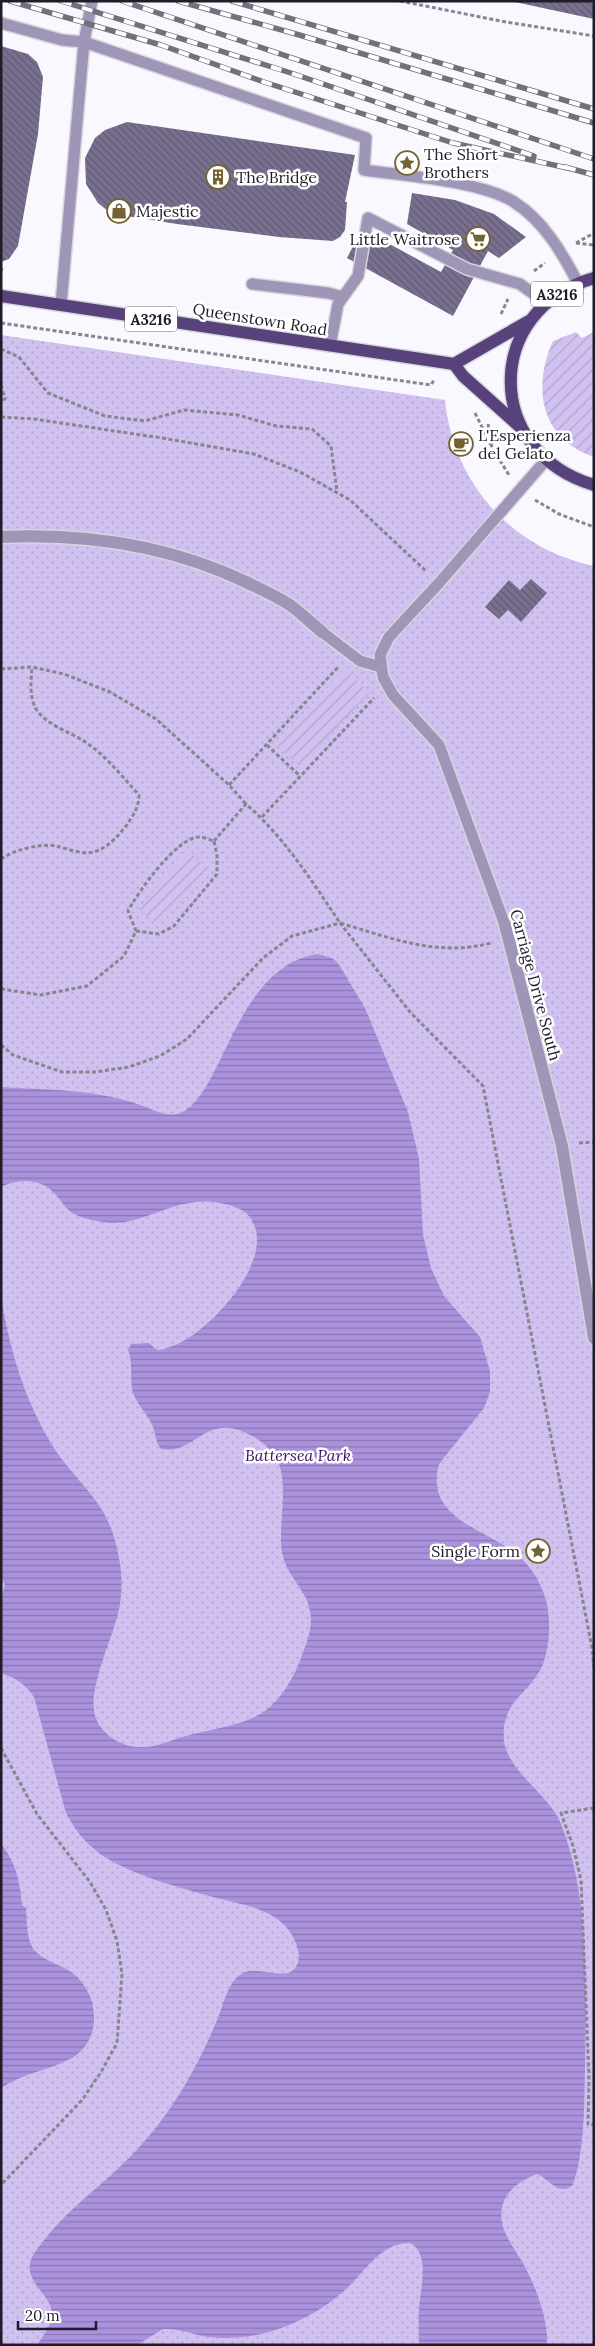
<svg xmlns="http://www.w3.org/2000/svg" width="595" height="2346" font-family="Lora,serif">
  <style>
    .park { fill: url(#park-dots) }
    .garden { fill: url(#garden-furrows) }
    .water { fill: url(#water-rules) }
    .building { fill: url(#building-back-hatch) }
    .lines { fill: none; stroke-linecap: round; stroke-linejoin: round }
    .lane-casing { stroke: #d7d5dd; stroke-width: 14 }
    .street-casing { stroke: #d7d5dd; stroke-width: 15 }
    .primary-casing { stroke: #d7d5dd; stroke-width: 15 }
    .path { stroke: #88858f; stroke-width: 3; stroke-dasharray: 4 2.5; stroke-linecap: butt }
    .lane { stroke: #9f95b6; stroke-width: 11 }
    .street { stroke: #9f95b6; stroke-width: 12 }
    .primary { stroke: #57427b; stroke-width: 12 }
    .rail-casing { stroke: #73707b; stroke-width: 5.5 }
    .rail { stroke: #fff; stroke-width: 4; stroke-dasharray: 11; stroke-linecap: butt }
    .labels { text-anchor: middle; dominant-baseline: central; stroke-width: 5; stroke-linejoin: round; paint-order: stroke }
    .shield { fill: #fff; stroke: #636069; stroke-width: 1 }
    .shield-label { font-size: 15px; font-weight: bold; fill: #201c29 }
    .poi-label { font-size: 16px; fill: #201c29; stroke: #fff; text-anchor: start }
    .street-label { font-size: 16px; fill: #201c29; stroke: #fff }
    .park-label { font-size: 16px; font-style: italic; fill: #390e67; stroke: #fff }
  </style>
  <defs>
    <pattern id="park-dots" width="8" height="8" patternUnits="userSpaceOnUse" patternTransform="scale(1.25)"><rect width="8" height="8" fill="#d0c1f0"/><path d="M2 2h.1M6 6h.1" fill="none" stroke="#b2a5ce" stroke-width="1.8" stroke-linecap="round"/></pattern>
    <pattern id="garden-furrows" width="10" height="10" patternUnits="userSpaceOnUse" patternTransform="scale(1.25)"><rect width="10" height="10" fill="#d0c1f0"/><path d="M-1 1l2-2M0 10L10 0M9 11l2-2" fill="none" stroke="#b2a5ce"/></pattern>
    <pattern id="water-rules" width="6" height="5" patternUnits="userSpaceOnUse" patternTransform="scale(1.25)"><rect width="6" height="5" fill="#ab92dd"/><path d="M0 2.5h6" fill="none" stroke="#8b76b3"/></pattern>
    <pattern id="building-back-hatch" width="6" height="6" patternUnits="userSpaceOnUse" patternTransform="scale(1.25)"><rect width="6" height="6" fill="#79708f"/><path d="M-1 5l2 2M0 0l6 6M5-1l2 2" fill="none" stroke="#635b75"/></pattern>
  </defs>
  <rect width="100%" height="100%" fill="#faf8ff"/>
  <!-- park -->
  <path class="park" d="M1 335 445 400C453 482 511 549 594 566V2345H1Z"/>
  <!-- garden -->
  <path class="garden" d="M576 332 582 338 594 332V457C540 439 532 387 553 341Z
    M344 670 370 692 300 767 276 744Z
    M188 851 208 868 159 926 139 909Z"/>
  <!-- water -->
  <path class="water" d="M318 954 332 958 338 963 365 1008 408 1112 419 1159 423 1235 431 1268 444 1296 480 1337 490 1371V1392L484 1408 439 1464C425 1517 480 1527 512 1551 529 1563 540 1580 546 1600 551 1620 550 1645 543 1664 531 1694 500 1700 504 1741 508 1772 550 1795 561 1824 590 1897 586 1991 585 2069 584 2107 585 2148 573 2185 558 2197 550 2179 537 2174 513 2183 494 2201 504 2230 509 2243 519 2255 525 2267 537 2290 548 2319 547 2345H419C419 2333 418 2321 419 2309 420 2290 431 2254 410 2243 380 2243 366 2271 346 2289 329 2305 307 2318 284 2327 261 2336 234 2340 209 2337 194 2335 179 2328 163 2329L137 2345H37C43 2336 51 2326 52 2316 53 2293 21 2283 32 2257 35 2251 40 2246 44 2240 67 2210 96 2190 123 2164 167 2122 195 2073 218 2018 224 2003 228 1981 243 1973 260 1964 291 1986 298 1962 301 1953 296 1943 292 1935 278 1911 246 1905 221 1899 187 1890 118 1872 93 1848 81 1838 73 1826 66 1813L34 1697C25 1684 16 1678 1 1673V1601L5 1584 1 1577V1296C10 1352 26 1406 58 1454 76 1480 101 1499 112 1531 120 1555 124 1579 120 1604 116 1634 83 1693 97 1721 105 1737 123 1747 140 1747 157 1748 170 1740 186 1736 213 1728 248 1726 270 1707 290 1689 300 1663 308 1638 322 1590 281 1584 281 1541 280 1496 298 1455 244 1432 204 1415 193 1456 161 1449 155 1441 156 1435 153 1427 148 1413 135 1404 132 1389 130 1375 133 1363 128 1350L131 1344 149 1343C152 1346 155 1349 158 1350 163 1350 168 1347 173 1346 209 1333 281 1256 249 1216 243 1209 237 1208 229 1205 177 1190 145 1229 104 1222 93 1221 80 1218 71 1212 63 1206 59 1196 51 1190 38 1178 16 1179 1 1187V1087C46 1090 94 1089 137 1104 150 1108 164 1117 177 1114 222 1104 233 966 318 954Z
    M1 1844C16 1862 20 1882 22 1905L26 1908C27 1922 26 1941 36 1952 47 1963 64 1965 75 1975 99 1996 103 2039 72 2058 50 2070 23 2073 1 2088Z"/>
  <!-- building -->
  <path class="building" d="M515 1H594V19L515 2Z
    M1 46 28 54 37 62 43 77 38 134 18 246 9 259 1 262Z
    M127 122 355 155 345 202H347L345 230 340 237 333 241 279 237 177 224 120 215 108 211 98 203 86 184 85 158 95 138 105 130Z
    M412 193 455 200 494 214 526 237 499 258 488 251 453 316 347 258 362 229 441 272 453 250 407 224Z
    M531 579 547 593 521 622 508 610 499 619 485 607 509 580 520 590Z"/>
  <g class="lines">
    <!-- lane casing -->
    <g class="lane-casing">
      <path id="lane" d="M1 23 62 40 84 42 366 138 364 170C405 176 481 181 514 202 544 221 562 253 578 283
        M252 284 328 293 343 297
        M61 305 84 42 92 1
        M330 346 338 304 358 276 368 218 467 269 520 284 546 303
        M322 632 360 661 381 667
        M505 925 439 745 393 695 383 677 380 655 389 637 439 583 546 460"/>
    </g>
    <!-- street casing -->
    <g class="street-casing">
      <path id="street" d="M1 537C87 533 168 545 246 582 260 589 276 596 290 605 301 613 311 623 322 632
        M505 925 562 1146 594 1338"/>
    </g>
    <!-- primary casing -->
    <g class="primary-casing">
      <path id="primary" d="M594 278C483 310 483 452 594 485
        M1 296 454 364 529 321
        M454 364 463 376 520 427"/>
    </g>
    <!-- path -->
    <path class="path" d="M400 1 506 22 594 36
      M576 243 594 233
      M576 243 594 245
      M1 271 2 268
      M534 271 545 263
      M501 314 508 299
      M1 323 389 379 431 385 434 380
      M1 349 19 357 48 393 105 416 145 421 184 410 238 415 276 426 312 429 331 446 337 492
      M1 385 5 399 1 400
      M475 413 491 445
      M1 417 34 419 162 438 254 454 300 472 350 500 426 571
      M488 424 492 448 509 475
      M535 500 559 514 594 527
      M1 669 32 667 64 674 110 692 156 719 229 785 246 804
      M267 745 300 776
      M229 785 339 666
      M262 817 374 698
      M214 841 246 804C284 837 312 881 340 923 391 938 437 957 491 943
      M1 859C14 850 40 843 56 846 69 849 84 856 97 851 109 846 118 836 126 826 133 816 139 807 139 795 122 776 105 755 84 741 68 731 46 725 36 709 29 696 31 681 32 667
      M136 931 159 934 174 926 217 874V856L214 841
      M1 989 41 995 87 986 124 956 136 931 128 911C138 892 177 837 199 837 204 837 210 840 214 841
      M1 1045 13 1055 62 1072H95L129 1067 160 1056 187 1039 263 958 292 936 340 923 410 1012 483 1086 592 1648 594 1669
      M579 1143 594 1142
      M1 1748 37 1814 90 1882 106 1910 117 1941 122 1974 117 2043 101 2072 82 2100 1 2185
      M594 1808 561 1813 573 1846 581 1880 589 2078 588 2124 594 2125"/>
    <!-- lane -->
    <use href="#lane" class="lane"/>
    <!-- street -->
    <use href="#street" class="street"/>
    <!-- primary -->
    <use href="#primary" class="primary"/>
    <!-- rail casing -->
    <g class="rail-casing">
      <path id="rail" d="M10 1 161 45 264 82 453 143 572 169
        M61 1 291 73 534 156
        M122 1 594 159
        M178 1 296 34 594 123
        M232 1 594 109
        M565 167 594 175"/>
    </g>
    <!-- rail -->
    <use href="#rail" class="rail"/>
  </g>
  <!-- icons -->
  <defs>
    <g id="sight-ring" transform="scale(1.25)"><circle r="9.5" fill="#fff" stroke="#746230" stroke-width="1.5"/><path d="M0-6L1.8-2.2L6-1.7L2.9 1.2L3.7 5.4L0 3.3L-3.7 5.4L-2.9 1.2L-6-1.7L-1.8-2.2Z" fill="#746230"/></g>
    <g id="building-ring" transform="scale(1.25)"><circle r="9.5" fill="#fff" stroke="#746230" stroke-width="1.5"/><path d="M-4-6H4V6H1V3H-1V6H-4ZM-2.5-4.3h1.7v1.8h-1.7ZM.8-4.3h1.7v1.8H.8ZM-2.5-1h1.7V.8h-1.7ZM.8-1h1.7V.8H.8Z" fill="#746230"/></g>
    <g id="shop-ring" transform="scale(1.25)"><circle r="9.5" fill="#fff" stroke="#746230" stroke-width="1.5"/><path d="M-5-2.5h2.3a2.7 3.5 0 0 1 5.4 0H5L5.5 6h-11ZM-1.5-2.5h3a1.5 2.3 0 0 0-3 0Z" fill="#746230"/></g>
    <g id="supermarket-ring" transform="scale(1.25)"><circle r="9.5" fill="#fff" stroke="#746230" stroke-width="1.5"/><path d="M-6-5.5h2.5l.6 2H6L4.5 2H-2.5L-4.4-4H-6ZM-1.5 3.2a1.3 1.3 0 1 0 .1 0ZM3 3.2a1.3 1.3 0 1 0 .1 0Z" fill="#746230"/></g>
    <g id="cafe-ring" transform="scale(1.25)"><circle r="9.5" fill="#fff" stroke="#746230" stroke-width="1.5"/><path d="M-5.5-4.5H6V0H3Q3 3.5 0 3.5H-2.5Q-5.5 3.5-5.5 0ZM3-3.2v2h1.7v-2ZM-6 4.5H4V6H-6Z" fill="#746230"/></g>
  </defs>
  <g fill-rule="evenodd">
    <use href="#sight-ring" x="407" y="163"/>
    <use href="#building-ring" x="218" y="177"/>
    <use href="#shop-ring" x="119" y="211"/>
    <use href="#supermarket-ring" x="478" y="239"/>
    <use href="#cafe-ring" x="461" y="444"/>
    <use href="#sight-ring" x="538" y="1551"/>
  </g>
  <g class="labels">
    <!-- shield labels -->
    <g class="shield">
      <rect x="531" y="281.5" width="52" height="25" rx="4"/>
      <rect x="125" y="306.5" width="52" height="25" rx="4"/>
    </g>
    <g class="shield-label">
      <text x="557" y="294">A3216</text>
      <text x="151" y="319">A3216</text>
    </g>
    <!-- poi labels -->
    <g class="poi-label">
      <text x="424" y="154">The Short<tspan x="424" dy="18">Brothers</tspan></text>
      <text x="236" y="177">The Bridge</text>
      <text x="136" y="211">Majestic</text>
      <text x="460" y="239" text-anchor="end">Little Waitrose</text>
      <text x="478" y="435">L'Esperienza<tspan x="478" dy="18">del Gelato</tspan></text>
      <text x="520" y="1551" text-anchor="end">Single Form</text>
    </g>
    <!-- street labels -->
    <g class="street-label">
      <text transform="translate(260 319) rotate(9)">Queenstown Road</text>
      <text transform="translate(536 985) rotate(75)">Carriage Drive South</text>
    </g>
    <!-- park labels -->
    <g class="park-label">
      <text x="298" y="1455">Battersea Park</text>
    </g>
  </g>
  <!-- border -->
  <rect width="595" height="2346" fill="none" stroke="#201c29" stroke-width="5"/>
  <!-- scale -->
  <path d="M18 2321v8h78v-8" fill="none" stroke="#201c29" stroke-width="2.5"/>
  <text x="25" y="2321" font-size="15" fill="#201c29" stroke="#ffffff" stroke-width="4" paint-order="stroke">20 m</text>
</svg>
